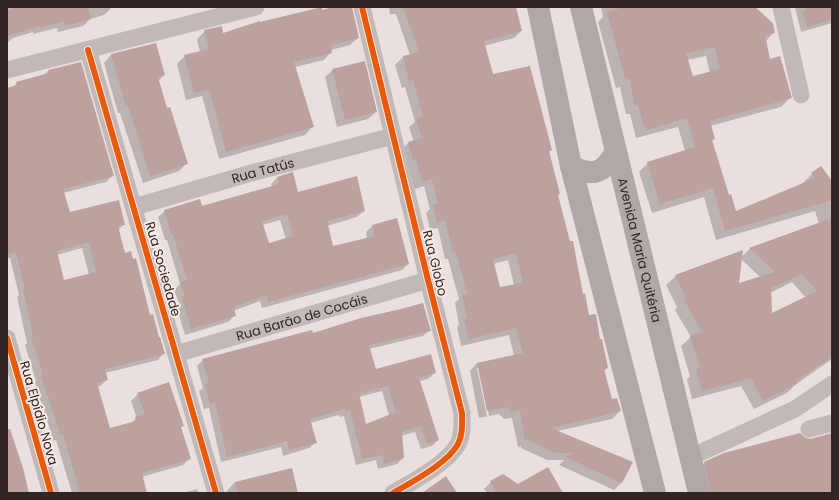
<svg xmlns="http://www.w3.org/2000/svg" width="839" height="500" font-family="Poppins,sans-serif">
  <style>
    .shadow { fill: #0003; fill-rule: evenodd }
    .building { fill: #bca19f; fill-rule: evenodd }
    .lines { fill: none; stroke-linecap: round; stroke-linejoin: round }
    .minor { stroke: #c2b9b6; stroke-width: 17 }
    .major { stroke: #b1a8a5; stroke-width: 22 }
    .cycleway-casing { stroke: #f7e9e3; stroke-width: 8 }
    .cycleway { stroke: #e8590c; stroke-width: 6 }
    .labels { text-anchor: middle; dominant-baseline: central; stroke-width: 4; stroke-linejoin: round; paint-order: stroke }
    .street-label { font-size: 13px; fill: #322625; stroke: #f7e9e3 }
  </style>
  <rect width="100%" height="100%" fill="#e9e0dd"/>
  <!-- shadow -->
  <path class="shadow" d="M7 7H111V8L104 15 90 19 83 26 58 32 57 28 33 34V32L13 38 7 43Z
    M336 7H351L358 38 350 45 331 50V52L324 60 295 67 312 127 305 135 219 159 202 96 186 100 177 64 185 56 200 52 197 39 205 31 223 34Z
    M389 7H515L521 31 514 38 484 46 493 75 551 150 549 152 559 194 558 196 582 295 589 316 600 340 607 368 604 371 612 400 620 411 612 419 557 431 622 482 614 490 559 465 564 460H547L521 448V446L518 447 512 418 504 419 499 414 479 418 470 371 477 363 514 356 509 335 461 346 457 327 459 325 455 303 459 299 448 259H445L438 228 430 229 426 213 430 209 424 186 415 189 401 151 408 143 414 142 409 127 415 122 405 87 402 88 395 65 403 57 410 55 396 14H390ZM508 260 514 285 500 288 493 264ZM477 368H479L489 416H487Z
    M601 7H754L774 32 766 41 770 60 790 98 781 107 710 126 714 139 712 141 728 196 736 212 804 184 803 183 812 174 832 183V218L826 222 832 229V359L795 385 787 393 754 409 741 386 692 399 687 380 690 376 681 346 691 337 675 310 677 307 666 285 676 276 741 257 750 249 819 224 815 211 716 240 704 197 652 213 639 172 648 163 685 151 678 127 636 138 630 114H626L620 87 616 88 598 22 603 17ZM706 56 710 73 692 77 687 60ZM741 259 761 278 738 285ZM792 282 806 298 771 315 770 293Z
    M795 7H832V23L801 32Z
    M111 55 164 75 158 81 167 109 187 163 179 171 143 183 120 113H118L104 63Z
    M333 70 376 112 368 119 337 127 325 77Z
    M48 71 113 175 106 182 63 193 69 213 124 224 118 230 124 254 164 353 158 360 105 373 107 380 100 386 97 387 109 429 130 424 137 418 131 401 138 394 183 425 180 428 189 459 183 465 142 477 146 493H72L56 440 53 441 42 402H40L35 382 36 381 25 345 27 343 17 297 19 295 10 258H7V89L12 88 17 83 43 76ZM82 248 89 275 63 281 57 255Z
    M277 178 298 193 364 211 357 217 327 226 333 248 367 239 366 232 372 226 396 219 408 264 402 270 262 308 260 301 233 311 234 316 228 322 185 335 176 305 179 303 174 290 180 284 167 240H165L158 217 165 211 201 207 272 187 271 184ZM280 220 286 239 269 244 262 225Z
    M430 330 423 336 369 349 376 370 435 373 428 379 420 381 438 440 432 446 421 449 415 432 401 436 403 458 397 464 378 469 376 460 356 465 344 416 340 417 339 415 310 423 316 442 309 448 283 456 281 447 221 462 209 408 204 409 199 391 203 388 197 366 203 360 313 334ZM382 391 389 416 366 425 359 397Z
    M832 434V493H700L695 473 705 463Z
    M235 482 297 493H225Z
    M491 482 518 485 561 493H487L484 489Z
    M197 489 199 493H182Z"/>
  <!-- building -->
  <path class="building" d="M18 7H88L91 19 65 26 64 21 40 28V26L7 36V10Z
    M322 7V10L333 7H352L359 38 331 45 332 53 294 62 314 127 226 152 209 89 194 93 184 55 209 49 204 30 222 26 223 33 260 21V22Z
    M403 7H516L522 31 484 41 493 74 530 66 552 150 549 151 560 194 558 195 570 241H573L583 294 585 293 589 315 596 314 600 339H602L608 368 604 369 612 399 617 398 621 411 551 428 633 462 622 483 565 457 573 453H555L528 440V439L525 440 520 410 512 412 507 407 487 411 477 363 523 353 516 328 469 339 464 319 467 318 462 295 467 294 456 252H453L445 221 437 222 433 205 438 204 432 179 422 182 416 159 413 160 408 142 422 138 416 119 423 117 413 80 409 81 403 56 419 52ZM516 253 523 283 500 287 493 259Z
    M624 7H755L773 23 775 33 765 35 770 59 780 56 792 98 710 121 715 139 712 140 729 195 731 194 736 211 815 178 811 173 821 166 832 181V200L725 231 713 188 660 204 647 162 695 147 687 118 645 130 638 105 635 106 629 78 625 79 607 12ZM715 47 720 69 693 76 686 53Z
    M808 7H832V19L807 27 803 12Z
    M156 43 165 75 158 77 167 108 170 107 188 164 150 176 128 106H126L111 54Z
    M365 61 377 112 345 120 332 69Z
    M81 62 114 176 63 189 70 212 119 200 125 225 118 226 125 253 131 251 133 259 136 258 150 315 153 314 159 337H160L165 354 105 369 108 380 97 383 110 428 136 421 135 417 145 414 137 393 169 382 184 426 181 427 191 459 142 473 147 493H80L63 434 60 435 48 396H47L41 375 43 374 31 337 33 336 23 289H25L16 252 7 254V88L17 85 16 82 49 73 48 70ZM89 242 96 272 64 280 57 251Z
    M293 172 298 192 357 176 365 211 327 221 333 246 375 236 372 225 397 218 409 264 268 302 267 295 234 307 236 316 191 329 182 297 185 296 180 282 187 280 173 234H171L164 210 200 199 202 206 279 184 277 177ZM287 214 293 236 269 243 262 221Z
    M832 218V357L796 381 797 384 763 401 751 378 702 391 696 369 700 368 690 336 702 332 684 300 687 299 675 275 743 250 739 283 775 272 749 248ZM802 274 817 291 772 313 771 288Z
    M423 303 431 331 369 345 376 369 431 354 436 373 419 378 439 440 427 444 421 426 402 432 404 458 384 464 382 455 362 459 350 410 346 412 345 409 310 419 317 443 289 450 287 441 227 457 215 402 210 404 205 384 209 383 202 359 312 330 313 333 361 318 401 309ZM388 386 396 412 366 424 359 393Z
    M7 429H10L23 468 29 493H7Z
    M800 433 806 438 811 439 832 433V493H711L704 462 724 453Z
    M548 467 563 493H497L490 481 503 474 518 484Z
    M292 468 298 493H238L235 482Z
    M446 476 457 493H422Z"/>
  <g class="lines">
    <!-- minor -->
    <g class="minor">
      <path d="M362 7 428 280 462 413C462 424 463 434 458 444 448 463 412 482 393 493"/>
      <path d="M781 7 801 95"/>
      <path d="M88 50 216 493"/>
      <path d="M7 70 256 7"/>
      <path id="s1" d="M134 207 255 172 393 136"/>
      <path d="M7 338 51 493"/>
      <path id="s2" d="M176 354 428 280"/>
      <path d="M809 429 832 423"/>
      <path d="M691 457 795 409 832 384"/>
    </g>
    <!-- major -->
    <g class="major">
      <path d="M538 7 571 166 655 493"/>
      <path id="s3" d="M581 7 699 493"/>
      <path d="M571 166C594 178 605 172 616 151"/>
    </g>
    <!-- cycleway casing -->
    <g class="cycleway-casing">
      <path id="cycleway" d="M362 7 428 280 462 413C462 424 463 434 458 444 448 463 412 482 393 493
        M88 50 216 493
        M7 338 51 493"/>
    </g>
    <!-- cycleway -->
    <use href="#cycleway" class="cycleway"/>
  </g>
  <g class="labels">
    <!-- street labels -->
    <g class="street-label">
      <text stroke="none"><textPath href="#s1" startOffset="134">Rua Tatús</textPath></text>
      <text stroke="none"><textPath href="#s3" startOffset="250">Avenida Maria Quitéria</textPath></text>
      <text transform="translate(435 263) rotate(76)">Rua Globo</text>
      <text transform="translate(163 269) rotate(74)">Rua Sociedade</text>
      <text stroke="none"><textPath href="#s2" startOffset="131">Rua Barão de Cocáis</textPath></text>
      <text transform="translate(39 413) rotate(74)">Rua Elpídio Nova</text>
    </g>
  </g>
  <!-- border -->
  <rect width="839" height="500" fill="none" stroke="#322625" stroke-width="16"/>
</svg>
